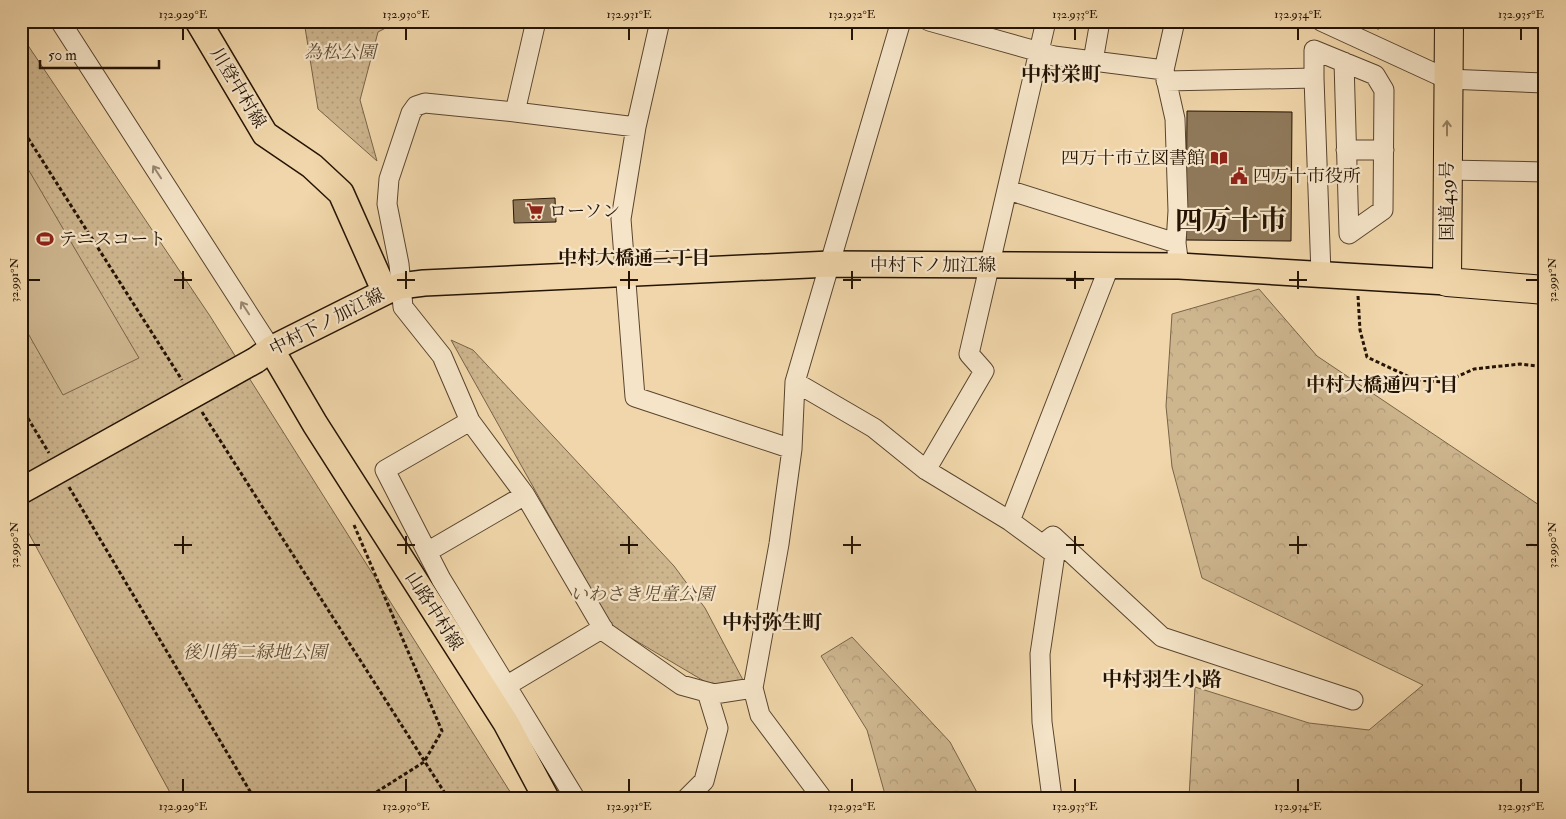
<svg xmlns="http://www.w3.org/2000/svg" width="1566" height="819" font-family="'IM FELL Double Pica','Noto Serif JP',serif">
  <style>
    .grass { fill: url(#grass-dots); stroke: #796449 }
    .forest { fill: url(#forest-crowns); stroke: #796449 }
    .garden { fill: #cdb58e; stroke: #796449 }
    .building { fill: #8f795a; stroke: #251404 }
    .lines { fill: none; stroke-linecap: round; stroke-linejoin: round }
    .minor-casing { stroke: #58442e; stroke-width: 21 }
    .major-casing { stroke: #251404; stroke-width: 28 }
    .highway-casing { stroke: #251404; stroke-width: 30 }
    .path { stroke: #251404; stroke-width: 3; stroke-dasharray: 4 2.5; stroke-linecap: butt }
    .minor { stroke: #f5e4c8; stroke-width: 19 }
    .major { stroke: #f0d6aa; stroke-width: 25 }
    .highway { stroke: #f0d6aa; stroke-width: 28 }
    .major-bridge-casing { stroke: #251404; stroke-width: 28; stroke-linecap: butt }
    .major-bridge { stroke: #f0d6aa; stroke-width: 25 }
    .oneway { stroke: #957f5f }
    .oneway2 { stroke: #978670 }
    .ticks { fill: none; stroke: #251404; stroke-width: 2 }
    .labels { text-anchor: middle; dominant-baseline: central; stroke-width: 4.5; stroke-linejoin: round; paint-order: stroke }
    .park-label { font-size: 18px; font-style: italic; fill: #604c34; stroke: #f5e4c8 }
    .street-label { font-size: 18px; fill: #251404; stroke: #f5e4c8 }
    .poi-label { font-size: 18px; fill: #251404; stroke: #f5e4c8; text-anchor: start }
    .neighbourhood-label { font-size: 19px; font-weight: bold; fill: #251404; stroke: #f5e4c8 }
    .quarter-label { font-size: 20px; font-weight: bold; fill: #251404; stroke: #f5e4c8 }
    .town-label { font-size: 28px; font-weight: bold; fill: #251404; stroke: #f5e4c8 }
    .neatline { fill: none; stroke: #251404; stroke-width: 2 }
    .ticks-label { font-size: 12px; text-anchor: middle; fill: #251404 }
  </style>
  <defs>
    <pattern id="grass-dots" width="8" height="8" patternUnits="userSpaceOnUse" patternTransform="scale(1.25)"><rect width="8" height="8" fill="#cdb58e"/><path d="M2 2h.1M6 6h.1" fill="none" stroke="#b09b79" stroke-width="1.8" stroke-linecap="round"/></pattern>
    <pattern id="forest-crowns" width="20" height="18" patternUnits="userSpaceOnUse" patternTransform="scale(1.25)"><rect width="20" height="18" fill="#cdb58e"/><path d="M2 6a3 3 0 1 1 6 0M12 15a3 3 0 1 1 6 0" fill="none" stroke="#b09b79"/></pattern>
  </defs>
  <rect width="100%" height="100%" fill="#f0d6aa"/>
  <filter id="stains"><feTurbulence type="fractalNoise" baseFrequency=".004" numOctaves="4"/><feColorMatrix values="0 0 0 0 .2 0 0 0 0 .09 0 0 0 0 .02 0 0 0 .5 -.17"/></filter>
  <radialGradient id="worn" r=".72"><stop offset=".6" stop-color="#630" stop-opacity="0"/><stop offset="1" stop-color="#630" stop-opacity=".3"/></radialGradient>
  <!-- grass -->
  <path class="grass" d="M304 21H399L378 32 360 100 377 161 318 109Z
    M21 35 210 316 514 798H173L21 519Z
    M451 340 473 350 674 566 705 608 743 680 714 687 611 626Z"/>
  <!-- forest -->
  <path class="forest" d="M1259 289 1317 356 1545 509V798H1189L1195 687 1309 723 1369 730 1423 685 1202 578 1172 467 1166 406 1172 314Z
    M852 637 950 742 980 798H886L867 730 821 656Z"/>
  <!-- garden -->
  <path class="garden" d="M21 157 139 358 63 395 21 321Z"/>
  <!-- building -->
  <path class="building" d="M1187 111 1292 112 1291 241 1186 240Z
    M555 198 556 222 514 223 513 200Z"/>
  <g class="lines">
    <!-- minor casing -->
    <g class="minor-casing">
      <path id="minor" d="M60 21 271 349
        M660 21 636 127 621 219 635 397 792 449
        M929 21 1054 56 1164 70
        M1175 21 1164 70 1175 119 1178 211 1176 243 1179 266
        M1321 21 1447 79 1545 83
        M1093 61 1100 21
        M1314 78V50L1375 75 1384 90 1383 210 1349 234 1344 62
        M1166 81 1314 78 1321 274
        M515 112 536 21
        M636 127 515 112 425 103 416 106 411 113 389 179 387 204 399 264 403 307 442 356 470 421 525 495 605 632 681 685 714 694 753 688
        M1346 150H1384
        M1447 170 1545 172
        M1008 190 1176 243
        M795 382 874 428 926 470 1010 521 1055 554 1040 654 1042 722 1052 798
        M470 421 385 470 441 579 575 798
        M926 470 984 371 969 354 1046 21
        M1010 521 1109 267
        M1048 540 1053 536 1162 637 1353 700
        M427 552 525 495
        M506 686 603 628
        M687 798 704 781 718 728 707 692
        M822 798 760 715 753 688 779 544 792 449 795 382 901 21"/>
    </g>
    <!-- major casing -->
    <g class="major-casing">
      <path id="major" d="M198 21 265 134 312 166 341 193 385 292
        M271 349 315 424 506 723 546 798
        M256 360 271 349 385 292 400 286 424 283 830 264 1179 266 1447 282"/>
    </g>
    <!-- highway casing -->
    <g class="highway-casing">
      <path id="highway" d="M1449 21 1447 282 1545 290"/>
    </g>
    <!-- path -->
    <path class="path" d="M1196 27V21
      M1377 29 1382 21
      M21 127 182 380
      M1358 296 1360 330 1367 357 1416 380 1445 382 1474 369 1520 364 1545 367
      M21 407 49 453
      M202 412 448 798
      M69 487 254 798
      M354 525 442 731 424 762 367 798"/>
    <!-- minor -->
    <use href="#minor" class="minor"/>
    <!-- major -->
    <use href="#major" class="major"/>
    <!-- highway -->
    <use href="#highway" class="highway"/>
    <!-- major-bridge casing -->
    <g class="major-bridge-casing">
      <path id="major-bridge" d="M21 491 256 360"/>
    </g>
    <!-- major-bridge -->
    <use href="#major-bridge" class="major-bridge"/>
  </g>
  <!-- one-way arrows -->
  <defs><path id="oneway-shaft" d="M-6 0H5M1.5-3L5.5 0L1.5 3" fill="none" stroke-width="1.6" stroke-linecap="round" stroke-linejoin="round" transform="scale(1.25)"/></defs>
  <use class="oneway" href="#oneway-shaft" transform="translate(1447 128) rotate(-90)"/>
  <g class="oneway2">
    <use href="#oneway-shaft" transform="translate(157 172) rotate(-123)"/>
    <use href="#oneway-shaft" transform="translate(245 308) rotate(-123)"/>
  </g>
  <!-- ticks -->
  <path class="ticks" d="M183 28V40M406 28V40M629 28V40M852 28V40M1075 28V40M1298 28V40M1521 28V40M183 271V289M406 271V289M629 271V289M852 271V289M1075 271V289M1298 271V289M28 280H40M174 280H192M397 280H415M620 280H638M843 280H861M1066 280H1084M1289 280H1307M1526 280H1538M183 536V554M406 536V554M629 536V554M852 536V554M1075 536V554M1298 536V554M28 545H40M174 545H192M397 545H415M620 545H638M843 545H861M1066 545H1084M1289 545H1307M1526 545H1538M183 779V792M406 779V792M629 779V792M852 779V792M1075 779V792M1298 779V792M1521 779V792"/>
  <!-- icons -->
  <defs>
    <g id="library-bare" transform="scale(1.35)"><path d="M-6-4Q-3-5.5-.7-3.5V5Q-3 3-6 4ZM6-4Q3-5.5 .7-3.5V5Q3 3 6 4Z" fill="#8f2418" stroke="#f5e4c8" stroke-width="2.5" paint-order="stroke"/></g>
    <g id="civic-bare" transform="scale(1.35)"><path d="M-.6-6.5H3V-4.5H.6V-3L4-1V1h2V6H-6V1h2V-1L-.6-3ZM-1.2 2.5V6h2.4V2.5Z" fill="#8f2418" stroke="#f5e4c8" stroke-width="2.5" paint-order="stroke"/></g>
    <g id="supermarket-bare" transform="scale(1.35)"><path d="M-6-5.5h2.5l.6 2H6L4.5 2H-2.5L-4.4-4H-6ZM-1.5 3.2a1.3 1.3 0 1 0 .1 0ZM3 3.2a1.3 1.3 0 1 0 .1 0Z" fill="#8f2418" stroke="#f5e4c8" stroke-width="2.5" paint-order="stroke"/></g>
    <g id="stadium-bare" transform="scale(1.35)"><path d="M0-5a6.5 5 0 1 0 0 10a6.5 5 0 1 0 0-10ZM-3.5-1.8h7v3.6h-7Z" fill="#8f2418" stroke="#f5e4c8" stroke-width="2.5" paint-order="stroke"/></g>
  </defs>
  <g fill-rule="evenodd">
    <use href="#library-bare" x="1219" y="158"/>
    <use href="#civic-bare" x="1239" y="176"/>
    <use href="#supermarket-bare" x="535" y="211"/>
    <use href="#stadium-bare" x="45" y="239"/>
  </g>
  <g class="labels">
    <!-- park labels -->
    <g class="park-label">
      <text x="340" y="52">為松公園</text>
      <text x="642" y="594">いわさき児童公園</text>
      <text x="255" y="652">後川第二緑地公園</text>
    </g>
    <!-- street labels -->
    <g class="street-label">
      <text transform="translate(238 88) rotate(59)">川登中村線</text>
      <text transform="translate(1447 201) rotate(-90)">国道439号</text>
      <text x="933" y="265">中村下ノ加江線</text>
      <text transform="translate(327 322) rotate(-27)">中村下ノ加江線</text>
      <text transform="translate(434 611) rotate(57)">山路中村線</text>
    </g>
    <!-- poi labels -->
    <g class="poi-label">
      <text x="1205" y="158" text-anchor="end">四万十市立図書館</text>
      <text x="1253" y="176">四万十市役所</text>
      <text x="549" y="211">ローソン</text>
      <text x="59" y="239">テニスコート</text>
    </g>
    <!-- neighbourhood labels -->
    <g class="neighbourhood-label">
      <text x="634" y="258">中村大橋通二丁目</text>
      <text x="1382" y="385">中村大橋通四丁目</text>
    </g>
    <!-- quarter labels -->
    <g class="quarter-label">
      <text x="1061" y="74">中村栄町</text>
      <text x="772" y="622">中村弥生町</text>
      <text x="1162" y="679">中村羽生小路</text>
    </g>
    <!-- town labels -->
    <g class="town-label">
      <text x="1231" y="221">四万十市</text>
    </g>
  </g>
  <!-- margin -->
  <rect width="1566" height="819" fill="none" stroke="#f0d6aa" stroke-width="55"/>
  <!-- scale -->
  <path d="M40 60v8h119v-8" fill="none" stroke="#251404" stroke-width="2.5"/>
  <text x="48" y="60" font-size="15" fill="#251404" stroke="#f5e4c8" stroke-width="4" paint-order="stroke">50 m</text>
  <rect x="28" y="28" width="1510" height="764" class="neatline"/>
  <g class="ticks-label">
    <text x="183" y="18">132.929°E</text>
    <text x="406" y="18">132.930°E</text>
    <text x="629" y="18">132.931°E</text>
    <text x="852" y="18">132.932°E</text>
    <text x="1075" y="18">132.933°E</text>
    <text x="1298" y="18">132.934°E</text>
    <text x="1521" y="18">132.935°E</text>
    <text transform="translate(14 280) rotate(-90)" y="4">32.991°N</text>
    <text transform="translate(1552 280) rotate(-90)" y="4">32.991°N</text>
    <text transform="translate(14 545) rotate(-90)" y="4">32.990°N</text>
    <text transform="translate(1552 545) rotate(-90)" y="4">32.990°N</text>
    <text x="183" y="810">132.929°E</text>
    <text x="406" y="810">132.930°E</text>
    <text x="629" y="810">132.931°E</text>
    <text x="852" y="810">132.932°E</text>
    <text x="1075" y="810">132.933°E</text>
    <text x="1298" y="810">132.934°E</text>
    <text x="1521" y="810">132.935°E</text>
  </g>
  <rect width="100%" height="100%" filter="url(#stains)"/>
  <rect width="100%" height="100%" fill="url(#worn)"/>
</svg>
